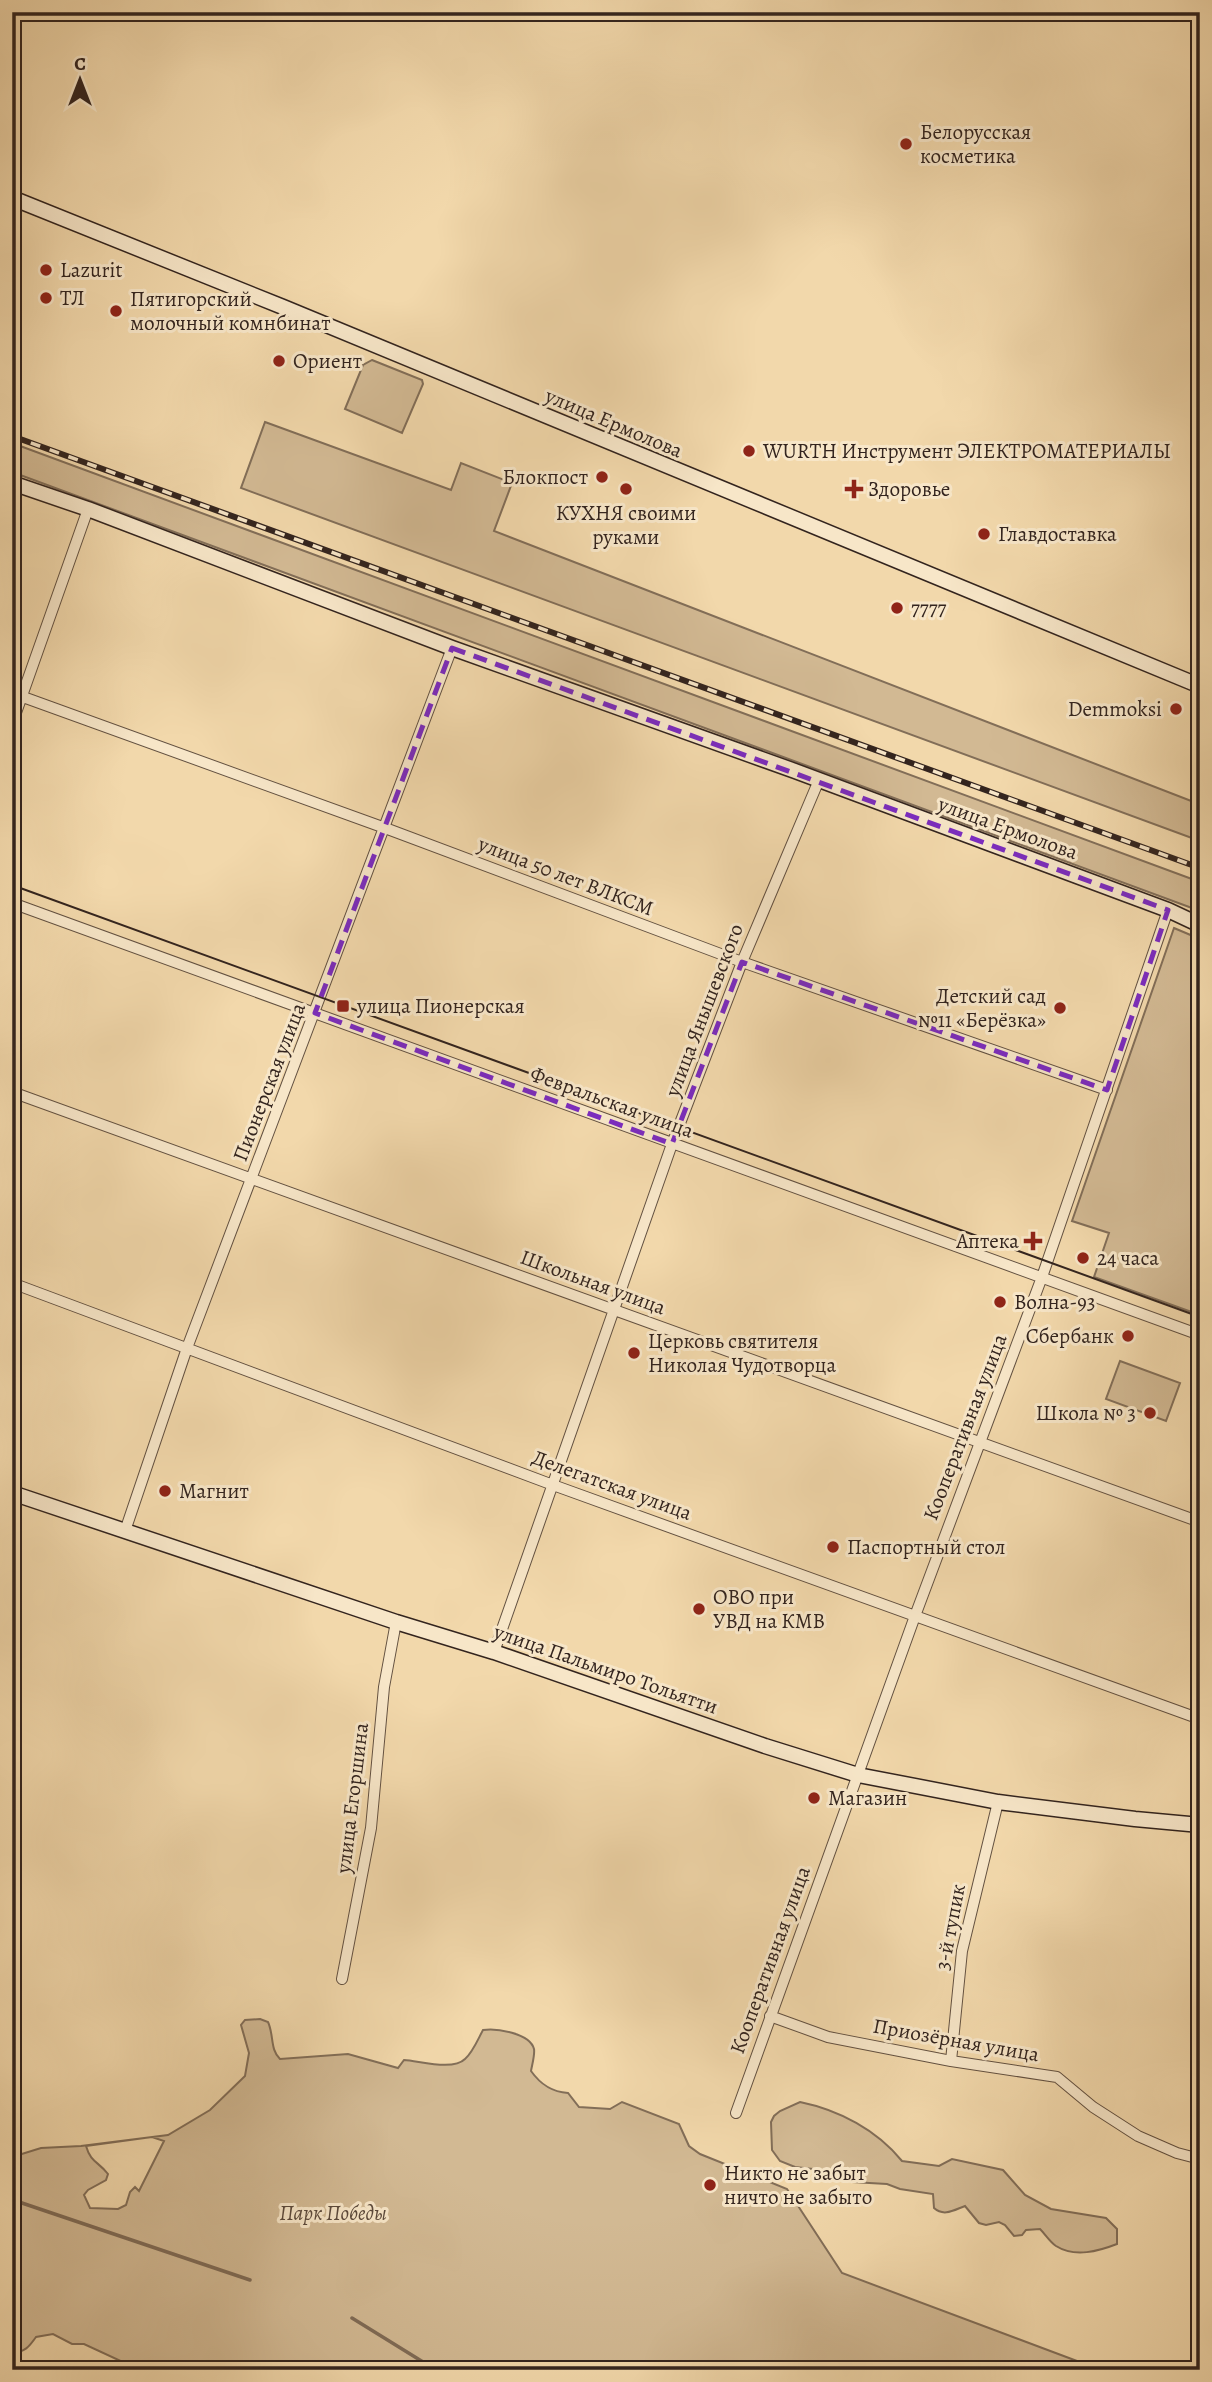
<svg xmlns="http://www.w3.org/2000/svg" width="1212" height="2382" font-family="Alegreya,serif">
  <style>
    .green { fill: #d2b993; stroke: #826e58; stroke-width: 2; fill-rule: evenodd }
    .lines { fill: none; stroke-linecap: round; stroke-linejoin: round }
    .stream { stroke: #7f6b56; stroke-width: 3.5 }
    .street-casing { stroke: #635141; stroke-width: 12 }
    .secondary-casing { stroke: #33241e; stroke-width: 17 }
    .street { stroke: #f7e6c8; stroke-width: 10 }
    .secondary { stroke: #f7e6c8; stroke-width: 14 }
    .tram { stroke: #33241e; stroke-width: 2 }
    .rail-casing { stroke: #33241e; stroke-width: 6 }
    .rail { stroke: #f7e6c8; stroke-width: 3.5; stroke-dasharray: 10; stroke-linecap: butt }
    .marked { fill: none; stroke: #7b2cbf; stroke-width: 5; stroke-dasharray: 14 9; stroke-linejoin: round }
    .poi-dot { fill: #8f2418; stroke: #f7e6c8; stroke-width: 2.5 }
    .labels { text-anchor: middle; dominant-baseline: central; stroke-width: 6; stroke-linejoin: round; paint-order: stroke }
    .poi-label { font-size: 21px; fill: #33241e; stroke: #f7e6c8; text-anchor: start }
    .street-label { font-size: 21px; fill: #33241e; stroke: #f7e6c8 }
    .park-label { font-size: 21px; font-style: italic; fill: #5b493b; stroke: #f7e6c8 }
  </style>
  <rect width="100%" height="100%" fill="#f2d8ab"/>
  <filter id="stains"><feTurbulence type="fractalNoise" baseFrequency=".00286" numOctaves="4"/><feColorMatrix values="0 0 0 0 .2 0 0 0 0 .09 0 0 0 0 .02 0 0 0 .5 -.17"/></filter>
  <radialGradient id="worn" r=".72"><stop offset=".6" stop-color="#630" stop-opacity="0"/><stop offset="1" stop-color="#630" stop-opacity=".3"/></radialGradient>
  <!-- green -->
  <path class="green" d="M372 360 422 380 423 384 402 433 345 409 363 365Z
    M265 422 451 490 461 463 512 483 494 531 1199 804 1200 841 241 488Z
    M12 443 1200 882V911L12 472Z
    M1174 928 1200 939V1315L1094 1277 1109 1233 1072 1221Z
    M1120 1361 1180 1383 1166 1421 1106 1399Z
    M260 2019 268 2022C274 2035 270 2050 280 2059L348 2054 398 2068 404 2060C420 2061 453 2071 465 2059 473 2052 478 2039 483 2030 496 2028 530 2033 534 2049 535 2055 532 2065 531 2071 541 2085 552 2092 568 2093L579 2107 610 2109 622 2102 679 2124 689 2146 700 2154 787 2189 842 2273 1101 2370H140L84 2344H72L53 2334 36 2337C29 2347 25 2352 12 2353 12 2343 11 2332 12 2322 15 2306 29 2304 12 2285V2157L41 2148 81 2146 168 2135 210 2110 245 2076 249 2053 241 2025 245 2020ZM152 2137 164 2141 139 2191 135 2187 130 2192 126 2205 118 2209 90 2208 84 2195 88 2190 106 2180 108 2174C98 2161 91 2163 86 2146Z
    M800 2102C839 2110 877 2130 902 2161L939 2166 952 2159 1003 2170 1025 2195 1051 2209 1106 2218 1117 2229V2244C1099 2251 1075 2258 1056 2246 1050 2242 1045 2234 1040 2229L1026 2230 1022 2235 1014 2236 1005 2225 999 2222 986 2225 979 2223 965 2206C954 2210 944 2217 934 2208L933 2194 900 2189 887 2184 852 2182 831 2171 795 2167 780 2161 772 2150 771 2122 774 2116 780 2111Z"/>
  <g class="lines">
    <!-- stream -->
    <path class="stream" d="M19 2202 250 2280
      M352 2318 436 2370"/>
    <!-- street casing -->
    <g class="street-casing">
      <path id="street" d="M12 693 385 828 742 962 1107 1090
        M12 724 88 509
        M12 903 1200 1335
        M12 1092 1200 1522
        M12 1283 553 1485 1200 1719
        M125 1531 187 1348 452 648
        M494 1652 672 1144 742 962 819 780
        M342 1979 371 1828 384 1687 396 1622
        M770 2016 828 2037 951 2061 1057 2077 1093 2107 1138 2136 1177 2153 1200 2159
        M951 2061 962 1951 998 1802
        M736 2113 915 1616 1042 1277 1168 910"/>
    </g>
    <!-- secondary casing -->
    <g class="secondary-casing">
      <path id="secondary" d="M12 198 283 307 1200 686
        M12 483 88 509 452 648 795 771 1168 910 1200 925
        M12 1493 396 1622 494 1652 765 1746 858 1775 998 1802 1135 1819 1200 1825"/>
    </g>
    <!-- street -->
    <use href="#street" class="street"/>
    <!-- secondary -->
    <use href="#secondary" class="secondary"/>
    <!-- tram -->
    <path class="tram" d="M12 885 1200 1317"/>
    <!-- rail casing -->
    <g class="rail-casing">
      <path id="rail" d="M12 436 1200 868"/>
    </g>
    <!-- rail -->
    <use href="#rail" class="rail"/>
  </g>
  <!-- marked area -->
  <path class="marked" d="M452 648 1168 910 1107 1090 742 962 672 1144 315 1013Z"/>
  <!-- markers -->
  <g class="poi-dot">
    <circle cx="906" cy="144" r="7"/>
    <circle cx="46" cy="270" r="7"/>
    <circle cx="46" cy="298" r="7"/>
    <circle cx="116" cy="311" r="7"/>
    <circle cx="279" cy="361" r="7"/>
    <circle cx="749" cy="451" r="7"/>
    <circle cx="602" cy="477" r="7"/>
    <circle cx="626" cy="489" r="7"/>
    <path d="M850.5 478.5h7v7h7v7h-7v7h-7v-7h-7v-7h7z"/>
    <circle cx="984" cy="534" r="7"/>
    <circle cx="897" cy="608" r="7"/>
    <circle cx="1176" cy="709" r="7"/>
    <rect x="336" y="999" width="14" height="14" rx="3.5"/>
    <circle cx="1060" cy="1008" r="7"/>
    <path d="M1029.5 1230.5h7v7h7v7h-7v7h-7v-7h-7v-7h7z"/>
    <circle cx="1083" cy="1258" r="7"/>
    <circle cx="1000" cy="1302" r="7"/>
    <circle cx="1128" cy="1336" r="7"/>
    <circle cx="634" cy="1353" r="7"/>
    <circle cx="1150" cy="1413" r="7"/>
    <circle cx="165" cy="1491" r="7"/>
    <circle cx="833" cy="1547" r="7"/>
    <circle cx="699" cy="1609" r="7"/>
    <circle cx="814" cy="1798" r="7"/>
    <circle cx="710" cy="2185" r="7"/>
  </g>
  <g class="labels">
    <!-- poi labels -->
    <g class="poi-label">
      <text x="920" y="132">Белорусская<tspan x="920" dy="24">косметика</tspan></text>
      <text x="60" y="270">Lazurit</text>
      <text x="60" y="298">ТЛ</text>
      <text x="130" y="299">Пятигорский<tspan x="130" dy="24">молочный комнбинат</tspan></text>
      <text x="293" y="361">Ориент</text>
      <text x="763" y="451">WURTH Инструмент ЭЛЕКТРОМАТЕРИАЛЫ</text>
      <text x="588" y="477" text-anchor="end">Блокпост</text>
      <text x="868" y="489">Здоровье</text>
      <text x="626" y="513" text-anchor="middle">КУХНЯ своими<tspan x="626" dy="24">руками</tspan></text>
      <text x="998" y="534">Главдоставка</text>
      <text x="911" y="608">7777</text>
      <text x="1162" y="709" text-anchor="end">Demmoksi</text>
      <text x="1046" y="996" text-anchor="end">Детский сад<tspan x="1046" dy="24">№11 «Берёзка»</tspan></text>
      <text x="357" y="1006">улица Пионерская</text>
      <text x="1019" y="1241" text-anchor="end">Аптека</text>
      <text x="1097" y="1258">24 часа</text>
      <text x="1014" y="1302">Волна-93</text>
      <text x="1114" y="1336" text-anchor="end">Сбербанк</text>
      <text x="648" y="1341">Церковь святителя<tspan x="648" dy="24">Николая Чудотворца</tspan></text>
      <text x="1136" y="1413" text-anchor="end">Школа № 3</text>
      <text x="179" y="1491">Магнит</text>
      <text x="847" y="1547">Паспортный стол</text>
      <text x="713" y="1597">ОВО при<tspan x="713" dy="24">УВД на КМВ</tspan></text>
      <text x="828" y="1798">Магазин</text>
      <text x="724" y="2173">Никто не забыт<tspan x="724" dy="24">ничто не забыто</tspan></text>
    </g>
    <!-- street labels -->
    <g class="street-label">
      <text transform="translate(614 423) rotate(23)">улица Ермолова</text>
      <text transform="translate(1008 828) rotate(20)">улица Ермолова</text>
      <text transform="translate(566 876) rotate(21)">улица 50 лет ВЛКСМ</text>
      <text transform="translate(704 1010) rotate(-69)">улица Янышевского</text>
      <text transform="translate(269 1082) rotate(-69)">Пионерская улица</text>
      <text transform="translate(612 1102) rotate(20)">Февральская улица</text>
      <text transform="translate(593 1282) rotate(20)">Школьная улица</text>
      <text transform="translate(965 1427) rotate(-69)">Кооперативная улица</text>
      <text transform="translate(612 1485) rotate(20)">Делегатская улица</text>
      <text transform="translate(606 1669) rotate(19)">улица Пальмиро Тольятти</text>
      <text transform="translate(352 1798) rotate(-83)">улица Егоршина</text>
      <text transform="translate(950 1927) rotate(-79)">3-й тупик</text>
      <text transform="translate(770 1960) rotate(-70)">Кооперативная улица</text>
      <text transform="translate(956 2040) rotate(10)">Приозёрная улица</text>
    </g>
    <!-- park labels -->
    <g class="park-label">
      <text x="333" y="2213">Парк Победы</text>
    </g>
  </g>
  <!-- margin -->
  <rect width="1212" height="2382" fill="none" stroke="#f2d8ab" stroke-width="42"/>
  <rect x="14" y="14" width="1184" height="2354" fill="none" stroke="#33241e" stroke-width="3.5"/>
  <rect x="21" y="21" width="1170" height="2340" fill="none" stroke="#33241e" stroke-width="2"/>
  <!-- north arrow -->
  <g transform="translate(80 80)" stroke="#f7e6c8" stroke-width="5" paint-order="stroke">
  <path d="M0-5L12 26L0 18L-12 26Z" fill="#33241e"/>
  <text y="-10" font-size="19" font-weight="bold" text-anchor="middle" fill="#33241e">С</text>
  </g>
  <rect width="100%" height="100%" filter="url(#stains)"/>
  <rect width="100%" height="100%" fill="url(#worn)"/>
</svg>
